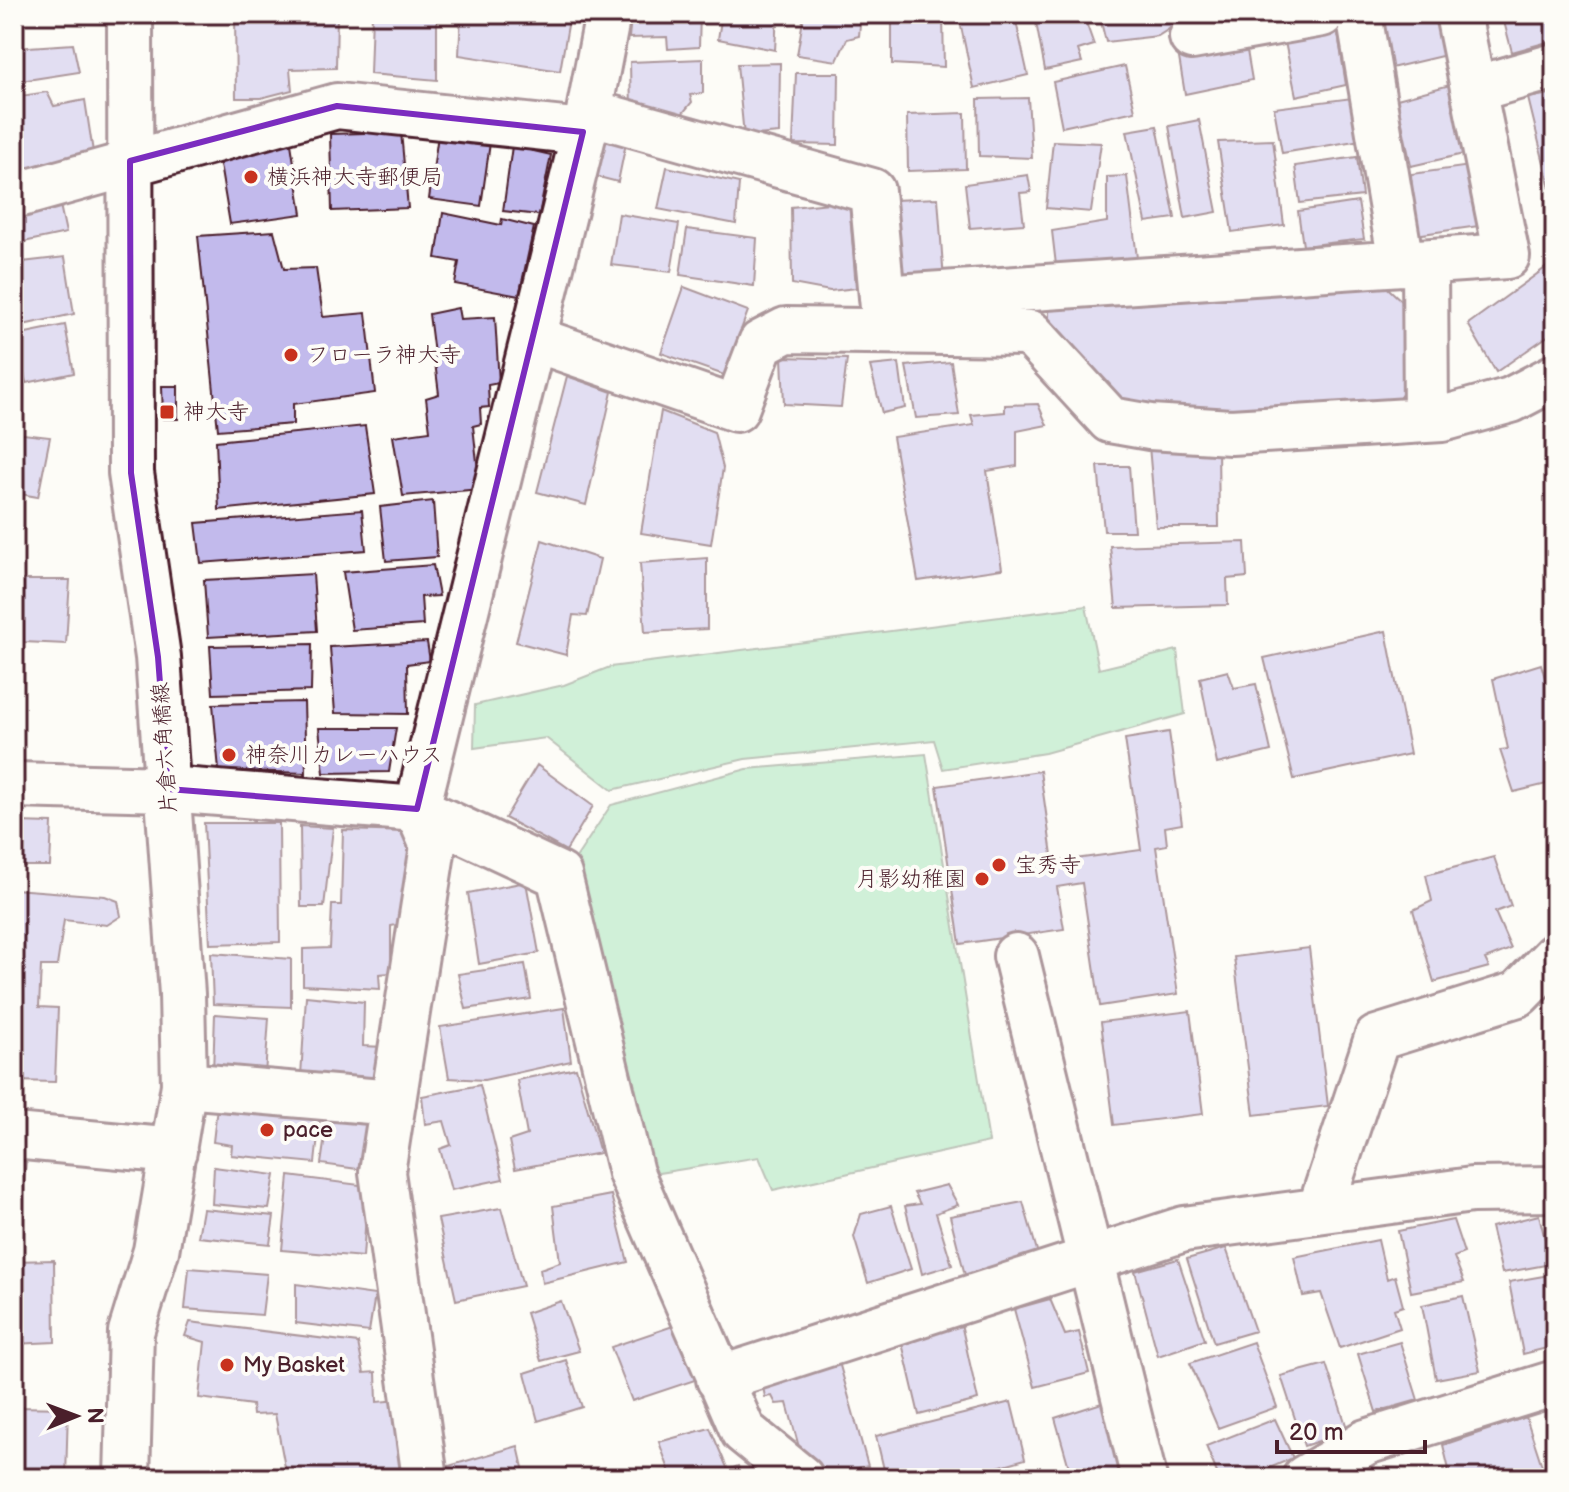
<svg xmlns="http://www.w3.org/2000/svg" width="1569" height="1492" font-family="'Balsamiq Sans','Klee One',sans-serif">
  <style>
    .green { fill: #99e2b1; stroke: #72806e; stroke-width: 2 }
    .building { fill: #c2baec; stroke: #4a1f2b; stroke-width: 2 }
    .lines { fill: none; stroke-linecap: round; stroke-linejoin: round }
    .minor-casing { stroke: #4a1f2b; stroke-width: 50 }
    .minor { stroke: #fdfcf7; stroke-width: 44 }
    .marked { fill: none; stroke: #7b2cbf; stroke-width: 6; stroke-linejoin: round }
    .poi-dot { fill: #c8321e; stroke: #fdfcf7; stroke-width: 3 }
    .labels { text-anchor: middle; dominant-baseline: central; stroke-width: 8; stroke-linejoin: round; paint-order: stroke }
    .poi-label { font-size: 22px; fill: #4a1f2b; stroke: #fdfcf7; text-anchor: start }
    .street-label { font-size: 22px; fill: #4a1f2b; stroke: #fdfcf7 }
  </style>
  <rect width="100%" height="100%" fill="#fdfcf7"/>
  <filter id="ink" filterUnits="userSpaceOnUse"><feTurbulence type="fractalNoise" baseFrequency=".0125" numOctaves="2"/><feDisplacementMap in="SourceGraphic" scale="16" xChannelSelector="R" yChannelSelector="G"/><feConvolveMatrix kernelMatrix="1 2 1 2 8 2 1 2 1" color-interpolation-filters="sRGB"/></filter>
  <g filter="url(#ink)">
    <!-- green -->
    <path class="green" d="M1086 606 1099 669 1177 650 1185 714 1045 753 943 769 934 740 745 759 612 790 546 738 474 748 475 705 564 685 610 667Z
      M926 754 989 1142 773 1190 759 1157 652 1174 574 861 611 805 747 769Z"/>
    <!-- building -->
    <path class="building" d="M235 14H337L336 68 290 69 292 90 261 98H236Z
      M372 14H437V80L370 74Z
      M461 14H570L560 71 459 55Z
      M631 14H700L699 47 668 49 667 37 629 38Z
      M722 14H777L775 50 718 39Z
      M804 14H861L859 36 847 39 837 61 797 55Z
      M892 14 943 16 944 67 892 64Z
      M972 14 1015 17 1028 75 974 88 959 17Z
      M1053 14H1083L1094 45 1078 50 1082 62 1045 70 1035 17Z
      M1099 14H1178L1175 25 1158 36 1106 42Z
      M1379 14H1438L1446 55 1391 68Z
      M1502 14H1555V40L1512 52Z
      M1337 27 1346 85 1296 96 1284 37Z
      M1245 39 1252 80 1185 94 1178 52Z
      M73 44 79 72 14 82V48Z
      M703 59V93L690 95 692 102 678 119 631 112 630 62Z
      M780 63 779 133 744 136 737 64Z
      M1125 66 1135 111 1062 127 1053 82Z
      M796 73H839L838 145 793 144Z
      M1450 85 1468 153 1411 166 1397 99Z
      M47 92 54 106 85 100 93 152 14 172V97Z
      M1555 93V186L1550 188 1528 98Z
      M1028 98 1032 158 979 156 978 99Z
      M1352 98 1361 140 1282 153 1274 108Z
      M965 113 966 169 908 171 907 115Z
      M1199 120 1217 212 1185 218 1169 126Z
      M1157 126 1175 218 1146 222 1127 131Z
      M289 131 302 214 230 224 218 153Z
      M401 132 408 208 332 211 330 134Z
      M438 135 490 143 481 206 429 199Z
      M593 136 626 143 618 182 587 174Z
      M1273 140 1284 225 1232 232 1218 142Z
      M1053 141 1101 143 1091 212 1046 208Z
      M512 146 551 155 539 215 503 211Z
      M1357 157 1362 196 1300 203 1295 166Z
      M1470 166 1479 226 1415 235 1411 174Z
      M667 167 739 183 736 224 658 209Z
      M1028 175 1031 192 1020 193 1024 224 970 228 965 184Z
      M1127 176 1137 258 1094 266 1056 265 1052 231 1107 222V177Z
      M57 191 66 233 19 243 14 201Z
      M938 198 944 281H898L894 200Z
      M849 201 856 288 830 291 792 284 791 207Z
      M1358 202 1364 239 1303 246 1298 211Z
      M443 213 501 225 502 219 534 227 519 296 455 284 459 262 436 258Z
      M619 214 679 224 671 272 611 265Z
      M687 229 757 238 754 286 680 275Z
      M274 231 284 269 316 268 323 317 366 313 375 393 293 404V424L218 430 198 236Z
      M65 257 74 314 18 326 14 312V263Z
      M1555 261V331L1496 372 1468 324Z
      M1379 280 1404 303 1406 389 1396 402 1165 414 1121 405 1049 325V303Z
      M684 287 748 311 724 375 661 353Z
      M458 308 460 319 495 317 499 383 488 385 489 407 480 408 481 424 473 426 480 489 403 496 393 436 430 431 426 398 439 394 429 314Z
      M65 325 74 373 26 383 16 335Z
      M782 357 847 359 841 407 784 404Z
      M951 362 959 415 916 418 906 366Z
      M899 363 905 408 882 413 870 366Z
      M567 376 612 392 586 505 537 492Z
      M162 386H178V419H163Z
      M1038 404 1047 425 1017 431V466L987 471 1002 569 918 581 893 437 974 425 971 415 1005 412V405Z
      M661 411 714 432 723 468 711 544 641 533Z
      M365 426 375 494 219 510 216 441Z
      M14 433 50 437 38 497 14 493Z
      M1218 445 1219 527H1156L1149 446Z
      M1098 466H1129L1134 531H1104Z
      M433 501 437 557 386 561 380 507Z
      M362 510 366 550 201 563 196 523Z
      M542 540 600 559 587 616 573 615 566 655 516 642Z
      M1245 542 1247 577 1227 579 1228 605 1116 608 1110 546Z
      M707 558V629L645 632 640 563Z
      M433 565 439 596 421 597 423 625 352 630 343 572Z
      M313 574 317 631 208 637 204 580Z
      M23 580H70L66 644 24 642Z
      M1386 631 1410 754 1294 779 1264 658Z
      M427 642 430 661 407 664 408 714 335 713 330 647Z
      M312 644 311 691 213 694 210 646Z
      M1541 664 1555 712V782L1514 792 1500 750 1508 749 1493 679Z
      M1228 671 1234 688 1256 684 1271 751 1217 764 1200 678Z
      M304 702 306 773 219 770 213 704Z
      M319 728H396L389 772 324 773Z
      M1169 732 1182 824 1165 827 1167 845 1156 847 1178 994 1100 1006 1082 883 1057 887 1064 929 960 944 937 786 1040 771 1053 862 1141 850 1125 739Z
      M537 765 593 806 566 851 505 818Z
      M18 822 52 823 50 866H18Z
      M204 823H279L280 942 210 944Z
      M300 826 333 828 324 907H301Z
      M343 830 409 832 406 923 391 926V973L379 974 380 989 303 985V949L330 948 332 905H341Z
      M1494 857 1511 906 1495 912 1511 949 1485 959 1489 967 1434 982 1413 910 1432 901 1426 875Z
      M526 882 539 953 479 964 468 893Z
      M14 889 105 896 118 901 121 916 107 925 64 920 57 966H41L39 1007 58 1008 55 1082 14 1081Z
      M1309 948 1328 1106 1254 1115 1234 957Z
      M211 953 291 959V1007L213 1004Z
      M525 964 531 999 466 1009 458 974Z
      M306 996 364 1002 363 1046 384 1047 377 1080 301 1076Z
      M564 1008 571 1061 484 1080 449 1078 440 1027Z
      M1190 1011 1203 1114 1114 1125 1101 1022Z
      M215 1014 269 1018 265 1075 213 1073Z
      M576 1068 600 1153 515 1169 509 1141 527 1135 517 1080Z
      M480 1085 503 1179 451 1190 440 1149 451 1145 444 1121 425 1124 422 1096Z
      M217 1107 320 1117 315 1163 231 1155 232 1145 213 1142Z
      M328 1116 372 1121 365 1170 321 1164Z
      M14 1158 26 1160 20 1228 14 1227Z
      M214 1167 275 1175 269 1209 212 1204Z
      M289 1176 368 1186 363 1257 282 1250Z
      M947 1185 958 1205 936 1213 952 1265 922 1274 905 1206 920 1204 914 1193Z
      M611 1195 628 1262 542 1283 540 1269 560 1262 553 1206Z
      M1023 1202 1040 1261 967 1283 950 1216Z
      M891 1206 911 1269 868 1283 854 1237 861 1214Z
      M501 1208 523 1286 456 1300 438 1219Z
      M203 1209 274 1216 270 1244 198 1237Z
      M1539 1215 1551 1264 1502 1273 1491 1227Z
      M1453 1220 1464 1253 1454 1257 1464 1282 1411 1292 1398 1231Z
      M1378 1240 1387 1279 1395 1276 1403 1306 1394 1309 1400 1328 1340 1348 1321 1293 1303 1296 1294 1257Z
      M1226 1248 1255 1331 1214 1343 1187 1259Z
      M1178 1259 1205 1340 1158 1356 1135 1271Z
      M54 1260 55 1342 14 1344V1261Z
      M189 1268 267 1274 262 1315 185 1309Z
      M1555 1274V1346L1523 1354 1509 1282Z
      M296 1284 375 1295 369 1332 296 1323Z
      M1463 1296 1480 1371 1436 1379 1422 1305Z
      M1050 1299 1065 1335 1079 1332 1089 1373 1035 1387 1014 1309Z
      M561 1301 579 1351 541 1361 526 1313Z
      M960 1319 978 1400 919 1415 902 1343 928 1336 926 1327Z
      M190 1322 358 1343 364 1373 376 1372 377 1402 399 1400 410 1476 287 1478 275 1414 253 1415 252 1405 199 1398 205 1342 185 1336Z
      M676 1325 698 1379 632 1401 611 1347Z
      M1253 1342 1277 1407 1218 1428 1190 1363Z
      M1400 1342 1418 1400 1376 1412 1358 1354Z
      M566 1360 582 1407 538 1421 525 1373Z
      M839 1362 868 1466 826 1474 800 1451 787 1403 776 1404 772 1396 765 1397 762 1382Z
      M1326 1364 1348 1431 1304 1446 1281 1376Z
      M1108 1401 1129 1468 1099 1478H1072L1055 1418Z
      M1011 1402 1025 1459 960 1478H886L876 1436Z
      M14 1407 68 1408 66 1478H14Z
      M1526 1417 1545 1475 1535 1478H1451L1443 1445Z
      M1275 1419 1293 1458 1267 1469 1269 1478H1219L1206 1446Z
      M710 1428 728 1470 738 1466 742 1478H672L659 1442Z
      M518 1446 524 1472 502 1478H444L442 1468Z
      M1388 1469 1394 1478H1368Z"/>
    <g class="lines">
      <!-- minor casing -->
      <g class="minor-casing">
        <path id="minor" d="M1359 14 1401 263
          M1192 37 1322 14
          M1475 89 1555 66
          M589 112 872 191 885 329
          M14 196 337 106 583 132
          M1425 262 1426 420
          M882 298 1507 256 1458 14
          M534 339 736 409 761 343 786 330 1030 333 1110 420 1150 427 1231 432 1442 419 1511 400 1555 377
          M14 785 168 789 417 809 559 875 631 1173 743 1431 801 1478
          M1016 956 1144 1478
          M184 1085 393 1103
          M14 1136 174 1151
          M1320 1210 1377 1038 1518 994 1555 956
          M719 1379 1184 1229 1472 1190 1555 1189
          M127 1478 131 1332 156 1251 184 1085 182 994 158 657 131 473 130 14
          M425 1478 382 1172 433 846 417 809 589 112 608 14
          M1305 1478 1366 1442 1555 1383"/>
      </g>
      <!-- minor -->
      <use href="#minor" class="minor"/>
    </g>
  </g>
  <!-- marked area -->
  <path d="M0 0H1569V1492H0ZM337 106 583 132 417 809 168 789 158 657 131 473 130 161Z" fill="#fdfcf7" fill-opacity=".55" fill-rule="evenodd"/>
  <path class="marked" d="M337 106 583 132 417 809 168 789 158 657 131 473 130 161Z"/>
  <!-- markers -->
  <g class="poi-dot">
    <circle cx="251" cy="177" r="8"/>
    <circle cx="291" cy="355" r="8"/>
    <rect x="159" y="404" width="16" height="16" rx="4"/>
    <circle cx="229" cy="755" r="8"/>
    <circle cx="999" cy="865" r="8"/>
    <circle cx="982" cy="879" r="8"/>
    <circle cx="267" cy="1130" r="8"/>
    <circle cx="227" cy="1365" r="8"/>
  </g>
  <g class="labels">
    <!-- poi labels -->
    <g class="poi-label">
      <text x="267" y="177">横浜神大寺郵便局</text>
      <text x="307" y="355">フローラ神大寺</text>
      <text x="183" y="412">神大寺</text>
      <text x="245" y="755">神奈川カレーハウス</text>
      <text x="1015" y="865">宝秀寺</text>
      <text x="966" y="879" text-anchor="end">月影幼稚園</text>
      <text x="283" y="1130">pace</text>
      <text x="243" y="1365">My Basket</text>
    </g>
    <!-- street labels -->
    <g class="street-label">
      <text transform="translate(165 748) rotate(-94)">片倉六角橋線</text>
    </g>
  </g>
  <!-- margin -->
  <rect width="1569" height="1492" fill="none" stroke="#fdfcf7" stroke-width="48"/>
  <rect x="24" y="24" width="1521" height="1444" fill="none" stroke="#4a1f2b" stroke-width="3" filter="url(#ink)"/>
  <!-- north arrow -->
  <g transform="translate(76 1416) rotate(89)" stroke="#fdfcf7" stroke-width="6" paint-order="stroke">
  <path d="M0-6L14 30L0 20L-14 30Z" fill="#4a1f2b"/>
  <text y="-12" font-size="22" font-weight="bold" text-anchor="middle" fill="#4a1f2b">N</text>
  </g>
  <!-- scale -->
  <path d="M1277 1440v12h148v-12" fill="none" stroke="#4a1f2b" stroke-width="4"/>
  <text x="1289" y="1440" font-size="24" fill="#4a1f2b" stroke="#fdfcf7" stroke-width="6" paint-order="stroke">20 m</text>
</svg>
